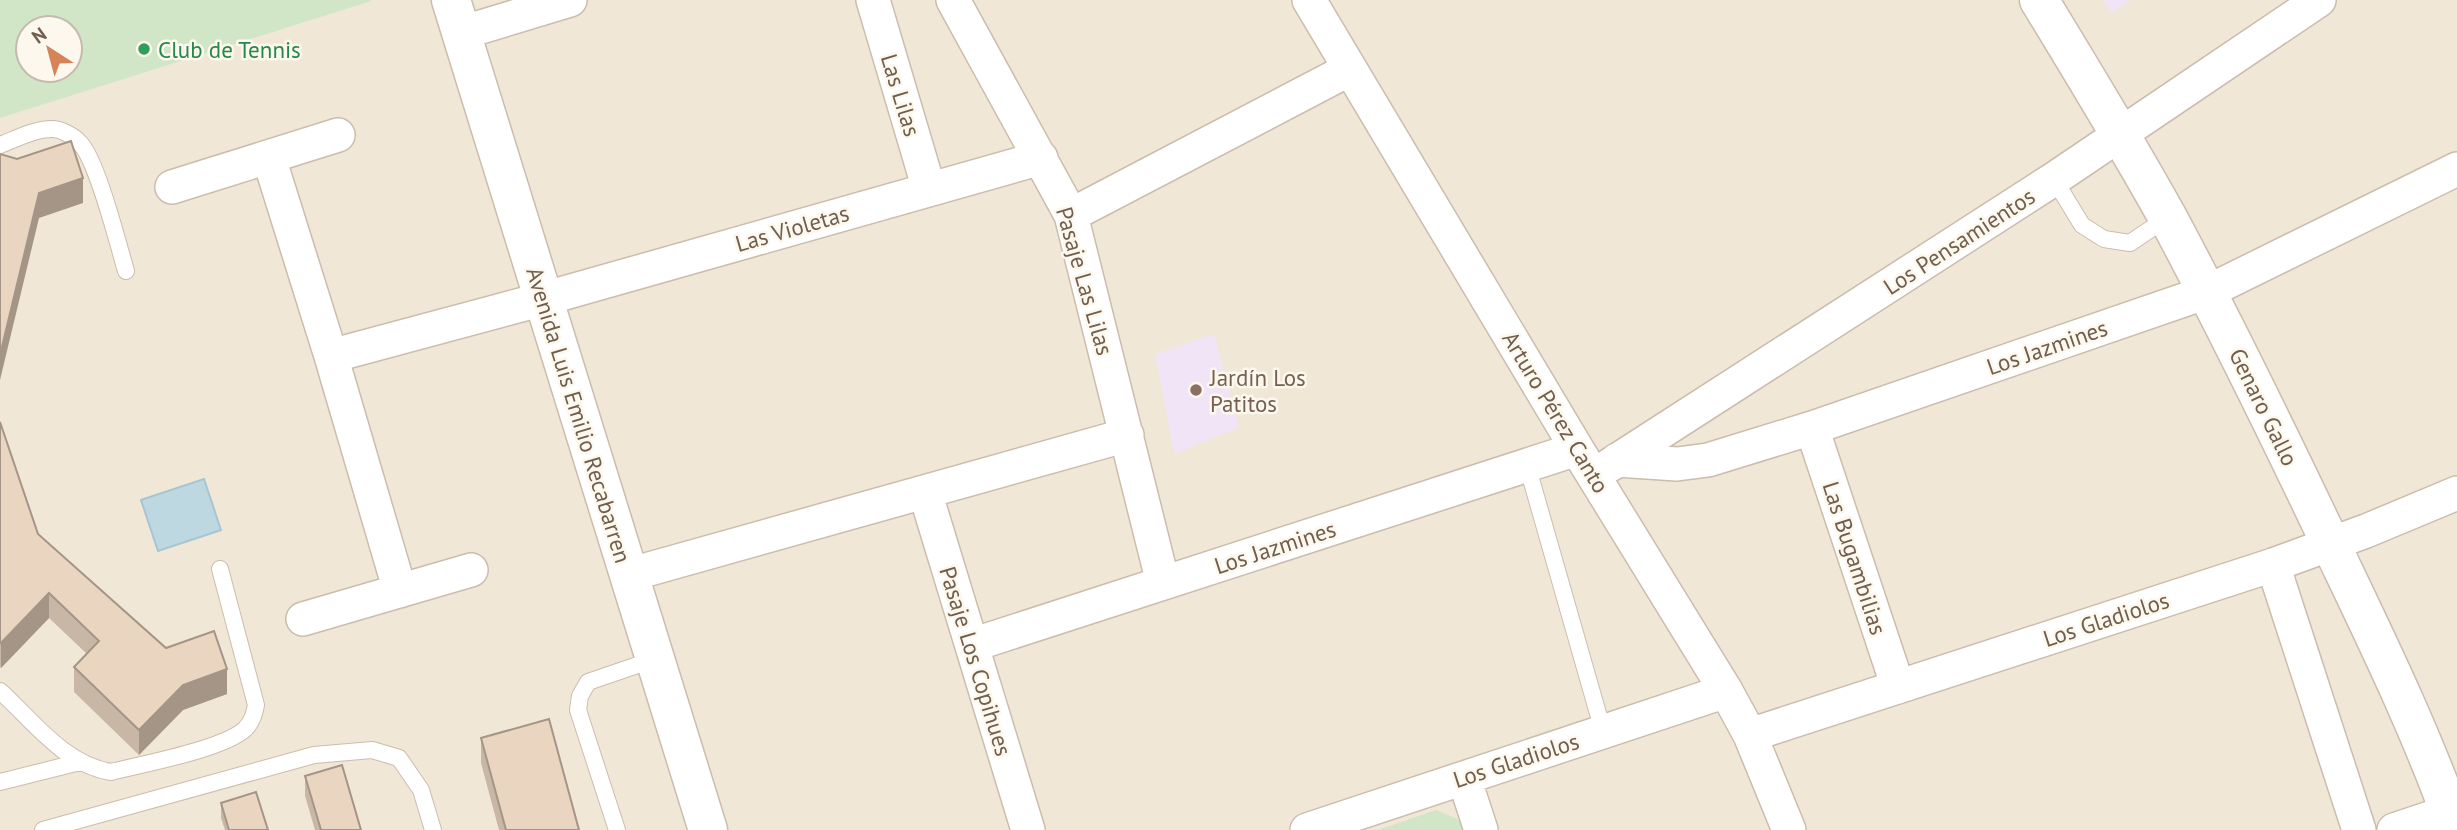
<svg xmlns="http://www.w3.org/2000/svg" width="2457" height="830" font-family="'PT Sans',sans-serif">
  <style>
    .residential { fill: #f1e7d6; fill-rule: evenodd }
    .education { fill: #f1e4f6 }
    .green { fill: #d0e6c7; fill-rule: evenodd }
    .water { fill: #bed8e1; stroke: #a5c6d2; stroke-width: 2 }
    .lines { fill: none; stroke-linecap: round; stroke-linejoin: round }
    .service-casing { stroke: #cbbdae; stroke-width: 18 }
    .minor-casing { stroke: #cbbdae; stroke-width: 36 }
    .tertiary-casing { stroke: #cbbdae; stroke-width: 41 }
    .service { stroke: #fff; stroke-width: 16 }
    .minor { stroke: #fff; stroke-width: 33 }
    .tertiary { stroke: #fff; stroke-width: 38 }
    .wall { fill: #c9b7a5 }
    .shaded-wall { fill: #a49586 }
    .building { fill: #ead5c0; stroke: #a49586; stroke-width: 2 }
    .leisure-dot { fill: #2e9e5b; stroke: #fdf8ed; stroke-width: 2.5 }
    .education-dot { fill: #8d6e63; stroke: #fdf8ed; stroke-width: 2.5 }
    .labels { text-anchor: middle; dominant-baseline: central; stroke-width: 5; stroke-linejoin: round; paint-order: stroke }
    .leisure-label { font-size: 23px; fill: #27864d; stroke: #fdf8ed; text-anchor: start }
    .street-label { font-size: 23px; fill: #715e4e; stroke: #fdf8ed }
    .education-label { font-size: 23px; fill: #785e54; stroke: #fdf8ed; text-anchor: start }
  </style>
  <rect width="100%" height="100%" fill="#faf5e7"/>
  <!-- residential -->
  <path class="residential" d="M0 0H2457V830H0ZM28 28H70V70H28Z"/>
  <!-- education -->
  <path class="education" d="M2103 0H2131L2112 13Z
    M1214 334 1239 427 1174 454 1155 354Z"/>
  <!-- green -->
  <path class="green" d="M0 0H370L371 1 0 118ZM28 28H70V70H28Z
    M1436 810 1462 821 1465 830H1378Z"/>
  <!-- water -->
  <path class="water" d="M204 479 221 530 158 551 141 500Z"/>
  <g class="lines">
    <!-- service casing -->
    <g class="service-casing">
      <path id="service" d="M0 145C16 139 34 129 52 129 61 129 74 136 80 143 97 160 118 244 126 271
        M2054 179 2082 225 2104 239 2130 243 2167 218
        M1527 465 1603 731
        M0 691C33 721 65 765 111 772 142 764 224 749 245 729 252 722 254 715 256 705L220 569
        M0 782 80 762
        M43 830 314 755 372 750 399 758 421 790 433 830
        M617 830 578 710 580 696 588 682 655 659"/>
    </g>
    <!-- minor casing -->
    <g class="minor-casing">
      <path id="minor" d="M873 0 929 189
        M953 0 1071 215 1163 583
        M1309 0 1577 449 1726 691 1750 735 1789 830
        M461 33 570 0
        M269 158 331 356 400 591
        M172 187 338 135
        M1071 215 1350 69
        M331 356 543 299 1041 158
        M1812 428 1898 687
        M1617 460 1677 464 1708 460 1812 428 2207 292 2457 169
        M1610 465 2054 179 2319 0
        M925 492 1028 830
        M2273 565 2359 830
        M628 575 1127 435
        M303 619 471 570
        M972 645 1577 449
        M1750 735 2273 565 2366 531 2457 493
        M1464 778 1481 830
        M1307 830 1726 691
        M2394 830 2457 809"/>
    </g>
    <!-- tertiary casing -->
    <g class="tertiary-casing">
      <path id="tertiary" d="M451 0 708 830
        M2039 0C2083 72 2127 144 2168 218 2223 321 2274 425 2324 530 2371 629 2420 727 2456 830"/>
    </g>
    <!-- service -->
    <use href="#service" class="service"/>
    <!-- minor -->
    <use href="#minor" class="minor"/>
    <!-- tertiary -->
    <use href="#tertiary" class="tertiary"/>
  </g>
  <!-- wall -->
  <path class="wall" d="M0 422 38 534 166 648 227 694 183 710 139 755 74 692V667L87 654 49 618 1 668 0 667Z
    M481 738 579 830H499L481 763Z
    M305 776 361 830H315L305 796Z
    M221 803 268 830H225L221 818Z"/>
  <!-- shaded-wall -->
  <path class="shaded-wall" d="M83 178V203L39 218 0 380V355L39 193Z
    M49 593V618L1 668V643Z
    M227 669V694L183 710 139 755V730L183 685Z"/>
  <!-- building -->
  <path class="building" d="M71 141 83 178 39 193 0 355V154L17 159Z
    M0 422 38 534 166 648 214 631 227 669 183 685 139 730 74 667 99 641 49 593 1 643 0 642Z
    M549 719 579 830H506L481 738Z
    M342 765 361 830H321L305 776Z
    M256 792 268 830H229L221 803Z"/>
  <!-- markers -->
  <circle class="leisure-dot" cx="144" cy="49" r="7"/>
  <circle class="education-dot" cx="1196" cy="390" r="7"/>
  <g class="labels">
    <!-- leisure labels -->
    <g class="leisure-label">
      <text x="158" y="49">Club de Tennis</text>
    </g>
    <!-- street labels -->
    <g class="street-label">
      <text transform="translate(901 95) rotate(73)">Las Lilas</text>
      <text transform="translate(792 228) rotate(-16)">Las Violetas</text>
      <text transform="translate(1959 241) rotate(-33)">Los Pensamientos</text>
      <text transform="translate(1085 281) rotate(74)">Pasaje Las Lilas</text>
      <text transform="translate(2047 347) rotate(-19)">Los Jazmines</text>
      <text transform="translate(2264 407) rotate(64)">Genaro Gallo</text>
      <text transform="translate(1556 412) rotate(59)">Arturo Pérez Canto</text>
      <text transform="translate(579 415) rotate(73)">Avenida Luis Emilio Recabarren</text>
      <text transform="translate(1275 547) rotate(-18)">Los Jazmines</text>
      <text transform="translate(1855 558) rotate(72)">Las Bugambilias</text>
      <text transform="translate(2106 619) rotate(-18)">Los Gladiolos</text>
      <text transform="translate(976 661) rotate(73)">Pasaje Los Copihues</text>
      <text transform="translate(1516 760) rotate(-18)">Los Gladiolos</text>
    </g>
    <!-- education labels -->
    <g class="education-label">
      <text x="1210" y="377">Jardín Los<tspan x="1210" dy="26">Patitos</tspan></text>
    </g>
  </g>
  <!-- north arrow -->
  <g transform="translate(49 49) rotate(324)"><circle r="33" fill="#fdf8ed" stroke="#c5baad" stroke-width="2"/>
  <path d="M0-5L12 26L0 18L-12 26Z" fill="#d6835a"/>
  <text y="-10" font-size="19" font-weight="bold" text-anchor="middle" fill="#715e4e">N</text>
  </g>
</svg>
